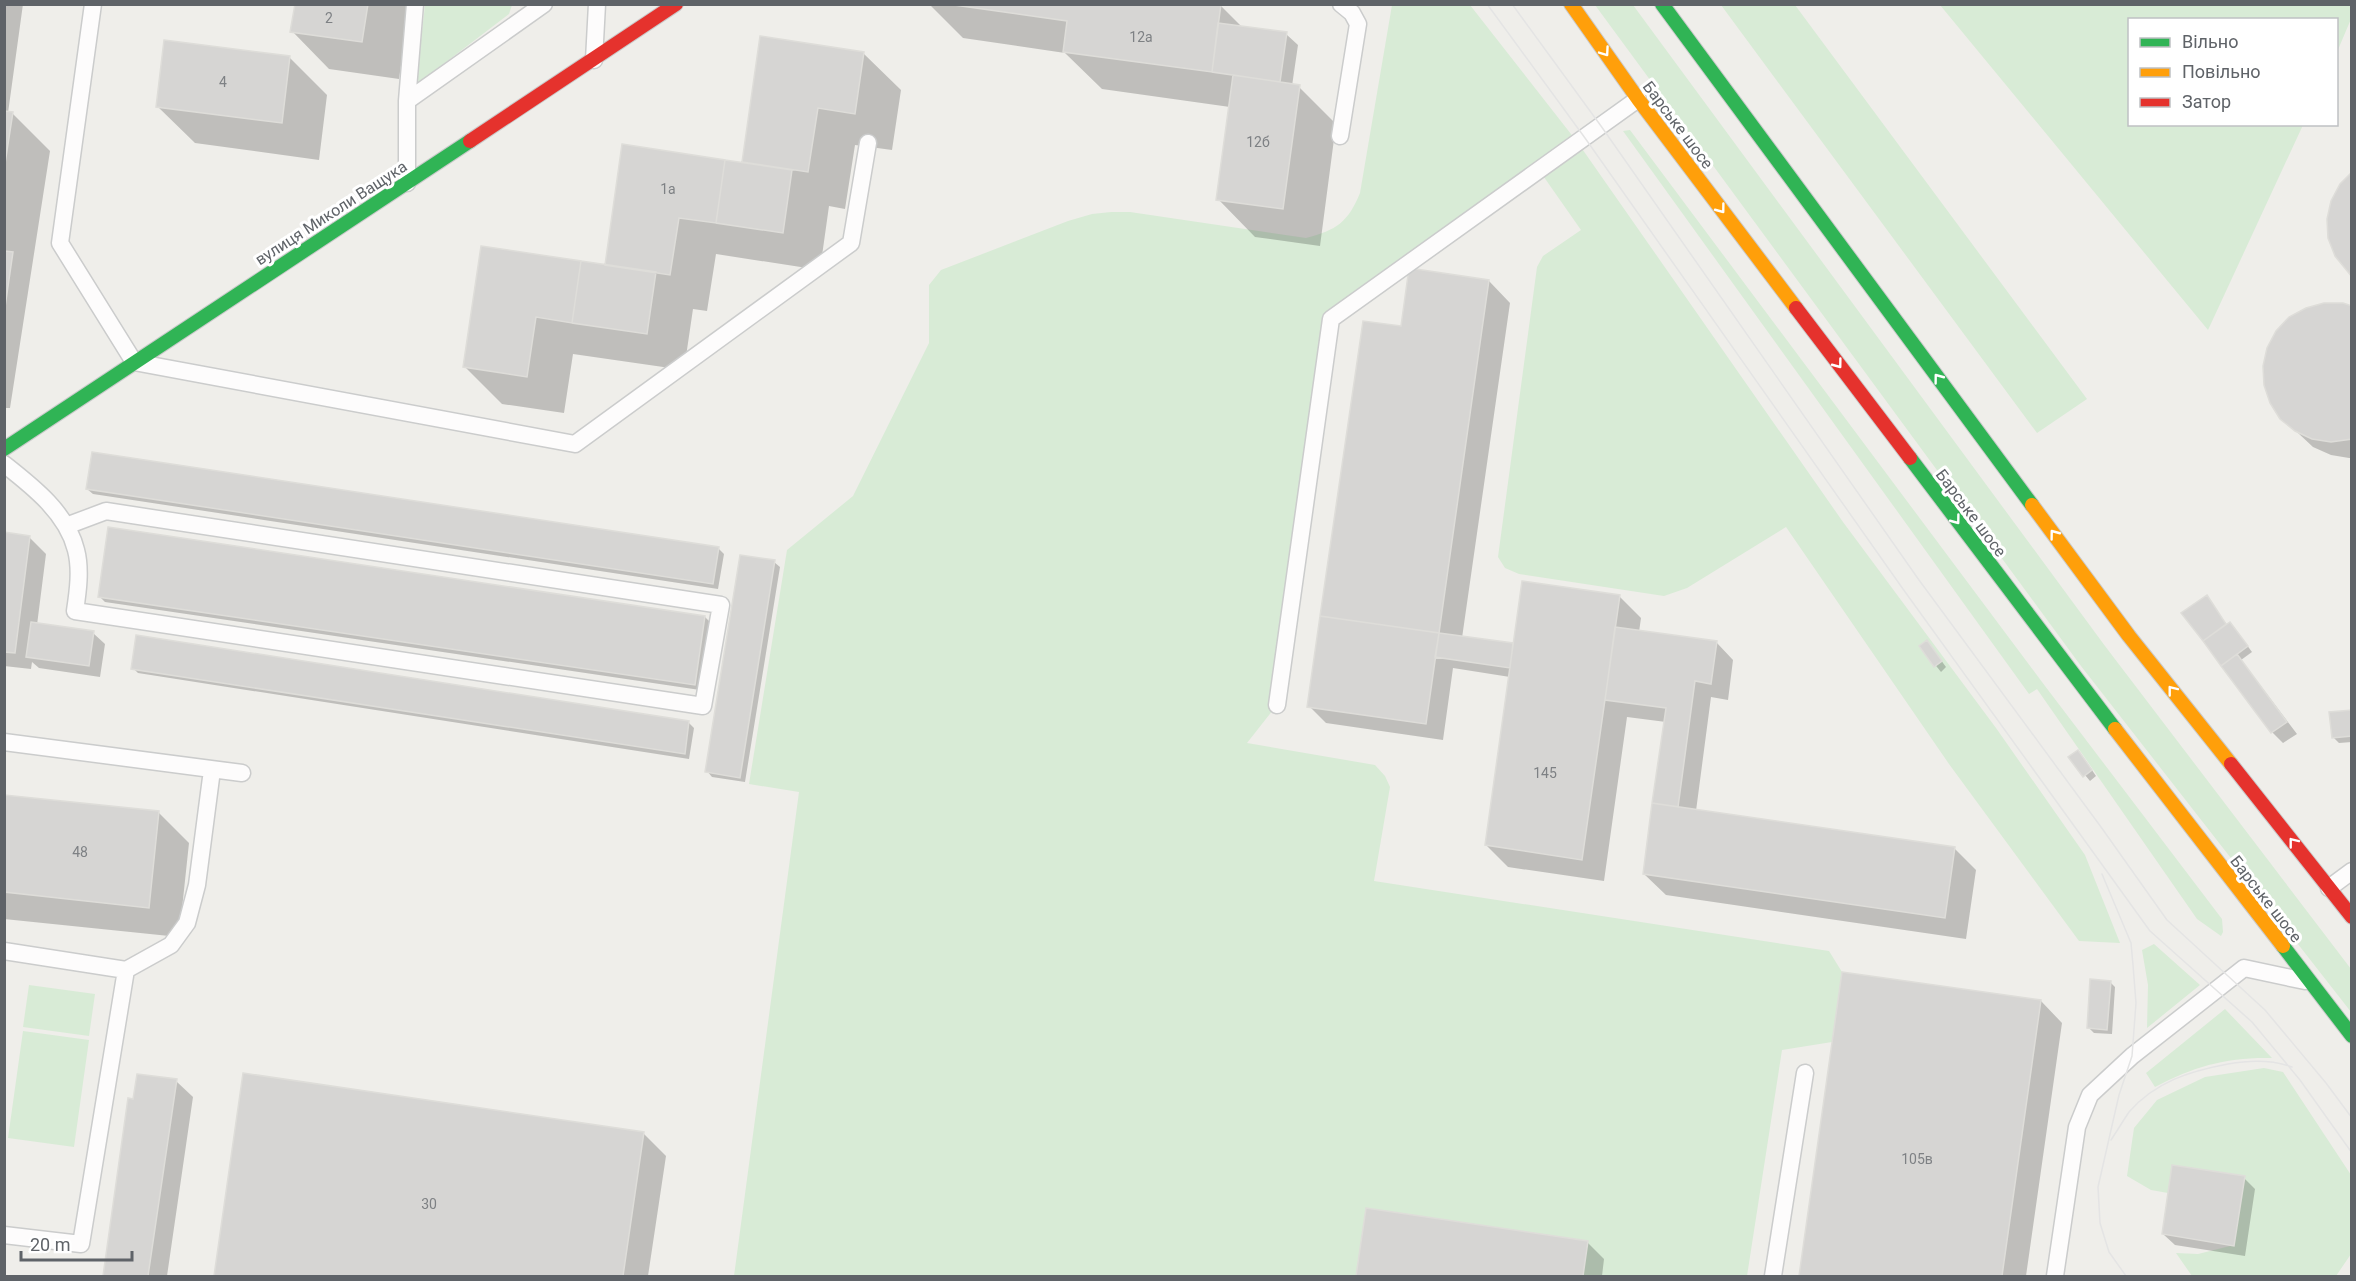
<svg xmlns="http://www.w3.org/2000/svg" width="2356" height="1281" font-family="Roboto,sans-serif">
  <style>
    .green { fill: #d8ebd6 }
    .shadow { fill: #0003 }
    .building { fill: #d6d5d3; stroke: #deddd9; stroke-width: 1.5 }
    .lines { fill: none; stroke-linecap: round; stroke-linejoin: round }
    .lane-casing { stroke: #cbcccc; stroke-width: 19 }
    .fast-casing { stroke: #cacacb; stroke-width: 16 }
    .slow-casing { stroke: #cacacb; stroke-width: 16 }
    .jam-casing { stroke: #cacacb; stroke-width: 16 }
    .lane { stroke: #fdfcfc; stroke-width: 16 }
    .fast { stroke: #30b455; stroke-width: 14 }
    .slow { stroke: #ff9f0a; stroke-width: 14 }
    .jam { stroke: #e5322d; stroke-width: 14 }
    .tram { stroke: #e4e4e4; stroke-width: 1.5 }
    .oneway { stroke: #fff }
    .labels { text-anchor: middle; dominant-baseline: central; stroke-width: 6; stroke-linejoin: round; paint-order: stroke }
    .number-label { font-size: 14px; fill: #7e8184 }
    .street-label { font-size: 16px; fill: #5f6368; stroke: #fff }
  </style>
  <rect width="100%" height="100%" fill="#efeeea"/>
  <!-- green -->
  <path class="green" d="M425 5H512L509 14 416 85Z
    M1392 5H1470L1578 143 1843 522 1996 728 2085 855 2120 943 2079 941 1949 764 1786 527 1687 588 1664 596 1519 574 1505 568 1498 557 1537 267 1543 256 1581 230 1539 170 1332 319 1277 705 1247 743 1375 765 1385 776 1390 787 1374 881 1829 951 1842 972 1832 1042 1782 1050 1747 1276H734L799 792 749 784 787 550 853 496 929 343V285L941 270 1068 221 1092 214 1111 212H1130L1306 238C1337 230 1348 222 1360 193Z
    M1595 5H1633L2105 646 2351 969V1012L2081 666Z
    M1721 5H1795L2087 399 2037 433Z
    M1940 5H2351V19L2337 52 2336 20H2130V124L2303 125 2208 330Z
    M1630 130 2042 682 2222 919 2223 932 2221 936 2197 919 2037 689 2029 694 1623 131Z
    M2154 944 2200 985 2147 1028 2148 985 2142 950Z
    M29 985 95 994 89 1036 23 1027Z
    M2225 1009 2272 1058C2227 1057 2195 1066 2155 1087L2146 1073Z
    M23 1031 89 1040 74 1147 8 1138Z
    M2264 1068 2283 1072 2351 1175V1254L2336 1276H2192L2176 1253 2198 1254 2234 1245 2173 1165 2168 1193 2151 1190 2127 1176 2134 1128 2157 1100 2205 1077Z"/>
  <!-- shadow -->
  <path class="shadow" d="M4 4H23L8 113H12L50 151 10 408H4Z
    M296 4H410L399 79 329 69 292 31Z
    M929 4H1219L1243 28 1286 34 1298 45 1292 86 1299 87 1336 124 1320 246 1255 237 1218 199 1230 107 1102 89 1065 53 963 38Z
    M761 38 863 53 901 90 892 150 855 145 845 209 829 206 820 270 716 254 707 311 693 309 684 370 573 354 564 413 502 404 465 367 606 266 743 164Z
    M290 58 327 95 319 160 195 143 157 106Z
    M1489 281 1510 303 1462 638 1514 647 1619 596 1641 618 1639 632 1717 643 1733 660 1728 700 1711 697 1696 811 1954 848 1976 870 1966 939 1666 895 1644 874 1666 722 1627 717 1604 881 1508 867 1486 845 1510 677 1453 668 1443 740 1326 723 1309 706 1402 328Z
    M2352 307V458H2349L2331 455 2313 447 2282 418Z
    M87 489 718 548 724 554 718 589 93 494Z
    M4 534 29 537 46 554 37 625 93 633 105 644 100 677 39 668 32 662 31 669 4 666Z
    M774 562 780 567 745 782 712 777 707 771Z
    M100 597 705 617 710 622 700 690 105 602Z
    M2207 597 2227 625 2235 629 2252 652 2241 660 2297 734 2283 743 2272 732 2183 613Z
    M1921 647 1932 648 1946 667 1941 672Z
    M133 668 688 722 694 728 689 759 138 673Z
    M2352 711V742L2339 743 2333 737Z
    M2070 757H2083L2096 776 2090 781Z
    M4 797 159 813 189 843 179 937 4 919Z
    M1843 974 2041 1001 2062 1023 2026 1276H1800Z
    M2110 982 2115 987 2112 1034 2094 1033 2088 1027Z
    M245 1075 644 1134 666 1156 648 1276H215Z
    M176 1081 193 1097 167 1276H104L130 1100H135Z
    M2244 1178 2255 1189 2245 1256 2175 1245 2163 1234Z
    M1367 1210 1587 1242 1604 1259 1602 1276H1357Z"/>
  <!-- building -->
  <path class="building" d="M295 4H368L362 42 290 32Z
    M947 4H1221L1212 72 1063 52 1067 21Z
    M1218 23 1287 32 1280 82 1212 72Z
    M760 36 864 52 855 114 818 108 808 172 742 162Z
    M164 40 290 56 282 123 156 107Z
    M1233 75 1300 85 1283 209 1216 200Z
    M4 111 13 112 4 170Z
    M622 144 725 160 716 223 679 218 670 275 605 265Z
    M725 160 792 170 783 233 716 223Z
    M2352 172V277L2335 256 2328 238 2327 219 2331 201 2340 184Z
    M481 246 581 261 572 323 536 317 527 377 463 367Z
    M4 251 13 252 4 314Z
    M581 261 656 272 647 334 572 323Z
    M1409 268 1489 280 1439 633 1320 616 1363 321 1401 326Z
    M2324 303H2343L2352 306V439L2331 442 2312 439 2295 431 2280 419 2270 403 2264 385 2263 366 2267 348 2276 331 2289 317 2306 308Z
    M92 452 719 547 713 584 86 489Z
    M108 527 705 616 695 685 98 597Z
    M4 532 30 536 15 653 4 652Z
    M740 555 775 560 740 778 705 772Z
    M1522 581 1620 595 1582 860 1485 845Z
    M2207 595 2226 624 2203 641 2181 613Z
    M1320 616 1439 633 1426 724 1307 707Z
    M31 622 94 631 89 666 26 657Z
    M2230 622 2248 646 2221 666 2203 641Z
    M1615 627 1717 641 1711 684 1695 681 1678 807 1652 803 1666 708 1605 700Z
    M1439 633 1513 643 1510 668 1435 657Z
    M136 635 689 721 685 754 131 669Z
    M1927 640 1942 661 1934 667 1919 646Z
    M2237 654 2287 722 2271 733 2221 666Z
    M2352 710V736L2332 738 2329 712Z
    M2078 750 2092 770 2083 777 2068 757Z
    M4 795 159 811 149 908 4 892Z
    M1652 803 1955 847 1945 918 1643 874Z
    M1842 972 2041 1000 2002 1276H1799Z
    M2090 979 2111 981 2107 1030 2087 1028Z
    M243 1073 644 1132 623 1276H214Z
    M137 1074 177 1079 148 1276H103L128 1098 133 1099Z
    M2172 1165 2245 1176 2234 1246 2162 1234Z
    M1366 1208 1588 1241 1583 1276H1356Z"/>
  <g class="lines">
    <!-- lane casing -->
    <g class="lane-casing">
      <path id="lane" d="M93 4 60 243 134 362 575 444 851 243 868 143
        M594 60 597 4
        M407 101 544 4
        M1340 136 1358 24 1352 13 1341 4
        M407 183V101L415 4
        M4 464C32 486 67 513 76 550 81 569 78 591 75 611L703 706 721 605 106 511 66 526
        M1277 705 1331 319 1638 99
        M4 742 242 773
        M2329 888 2352 871
        M4 951 126 970 171 945 187 923 197 885 212 770
        M4 1235 81 1244 126 970
        M1773 1276 1805 1073
        M2055 1276 2077 1127 2090 1095 2132 1056 2244 968 2305 981"/>
    </g>
    <!-- fast casing -->
    <g class="fast-casing">
      <path id="fast" d="M1662 4 2032 505
        M4 449 470 141
        M1910 458 2115 729
        M2283 946 2352 1036"/>
    </g>
    <!-- slow casing -->
    <g class="slow-casing">
      <path id="slow" d="M1571 4 1638 99 1796 308
        M2032 505 2129 636 2231 764
        M2115 729 2283 946"/>
    </g>
    <!-- jam casing -->
    <g class="jam-casing">
      <path id="jam" d="M470 141 676 4
        M1796 308 1910 458
        M2231 764 2352 917"/>
    </g>
    <!-- lane -->
    <use href="#lane" class="lane"/>
    <!-- fast -->
    <use href="#fast" class="fast"/>
    <!-- slow -->
    <use href="#slow" class="slow"/>
    <!-- jam -->
    <use href="#jam" class="jam"/>
    <!-- tram -->
    <path class="tram" d="M1487 4 1585 138 1903 589 2150 931 2252 1022 2300 1080 2352 1153
      M1512 4 1601 126 1919 580 2101 827 2167 920 2265 1010 2326 1083 2352 1118
      M2102 874 2131 943 2133 965 2136 1003 2132 1056 2119 1095 2098 1187 2100 1223 2109 1252 2126 1276
      M2111 1140C2117 1131 2123 1121 2129 1112 2155 1082 2190 1071 2228 1064 2250 1060 2271 1059 2292 1067"/>
  </g>
  <!-- one-way arrows -->
  <defs><path id="oneway-chevron" d="M-2-3.5L2.5 0L-2 3.5" fill="none" stroke-width="1.6" stroke-linecap="round" stroke-linejoin="round" transform="scale(1.5)"/></defs>
  <g class="oneway">
    <use href="#oneway-chevron" transform="translate(1605 52) rotate(55)"/>
    <use href="#oneway-chevron" transform="translate(1721 209) rotate(53)"/>
    <use href="#oneway-chevron" transform="translate(1838 364) rotate(53)"/>
    <use href="#oneway-chevron" transform="translate(1938 378) rotate(-127)"/>
    <use href="#oneway-chevron" transform="translate(1956 520) rotate(53)"/>
    <use href="#oneway-chevron" transform="translate(2054 534) rotate(-127)"/>
    <use href="#oneway-chevron" transform="translate(2172 690) rotate(-128)"/>
    <use href="#oneway-chevron" transform="translate(2293 842) rotate(-128)"/>
  </g>
  <g class="labels">
    <!-- number labels -->
    <g class="number-label">
      <text x="329" y="18">2</text>
      <text x="1141" y="37">12а</text>
      <text x="223" y="82">4</text>
      <text x="1258" y="142">12б</text>
      <text x="668" y="189">1а</text>
      <text x="1545" y="773">145</text>
      <text x="80" y="852">48</text>
      <text x="1917" y="1159">105в</text>
      <text x="429" y="1204">30</text>
    </g>
    <!-- street labels -->
    <g class="street-label">
      <text transform="translate(1678 125) rotate(53)">Барське шосе</text>
      <text transform="translate(331 213) rotate(-33)">вулиця Миколи Ващука</text>
      <text transform="translate(1971 513) rotate(53)">Барське шосе</text>
      <text transform="translate(2266 899) rotate(52)">Барське шосе</text>
    </g>
  </g>
  <!-- border -->
  <rect width="2356" height="1281" fill="none" stroke="#5f6368" stroke-width="12"/>
  <!-- legend -->
  <rect x="2128" y="18" width="210" height="108" fill="#ffffff" stroke="#bfc1c3" stroke-width="1.5"/>
  <rect x="2140" y="38" width="30" height="9" fill="#30b455" stroke="#bfc1c3" stroke-width="1.5"/>
  <text x="2182" y="48" font-size="18" fill="#5f6368">Вільно</text>
  <rect x="2140" y="68" width="30" height="9" fill="#ff9f0a" stroke="#bfc1c3" stroke-width="1.5"/>
  <text x="2182" y="78" font-size="18" fill="#5f6368">Повільно</text>
  <rect x="2140" y="98" width="30" height="9" fill="#e5322d" stroke="#bfc1c3" stroke-width="1.5"/>
  <text x="2182" y="108" font-size="18" fill="#5f6368">Затор</text>
  <!-- scale -->
  <path d="M21 1251v9h111v-9" fill="none" stroke="#5f6368" stroke-width="3"/>
  <text x="30" y="1251" font-size="18" fill="#5f6368" stroke="#ffffff" stroke-width="4.5" paint-order="stroke">20 m</text>
</svg>
